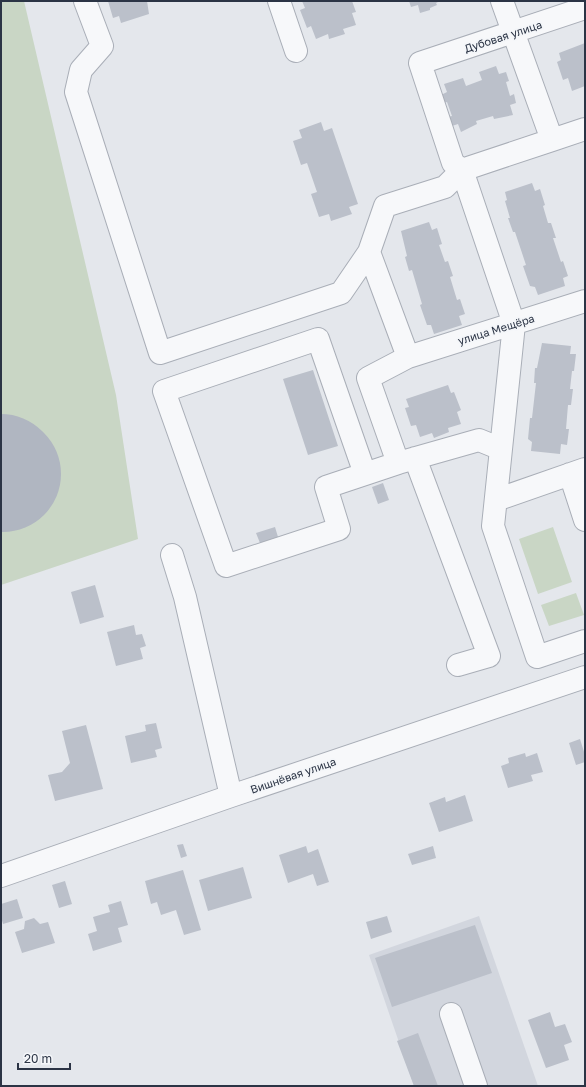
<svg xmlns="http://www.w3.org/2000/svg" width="586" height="1087" font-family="'Golos Text',sans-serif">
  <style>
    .built { fill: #d2d6de }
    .green { fill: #c9d6c5 }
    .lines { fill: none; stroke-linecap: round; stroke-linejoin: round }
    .runway { stroke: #b0b6c1; stroke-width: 116 }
    .building { fill: #bbc0ca }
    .minor-casing { stroke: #a9aeb7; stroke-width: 24 }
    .minor { stroke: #f7f8fa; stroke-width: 22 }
    .labels { text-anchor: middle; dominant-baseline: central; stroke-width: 3.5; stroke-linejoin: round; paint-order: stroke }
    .street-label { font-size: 11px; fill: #2b3445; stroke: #f4f6f9 }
  </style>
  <rect width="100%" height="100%" fill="#e4e7ec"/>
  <!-- built -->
  <path class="built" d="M479 916 538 1086H414L369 955Z"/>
  <!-- green -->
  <path class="green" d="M1 1H24L116 395 138 539 1 585Z
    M553 527 572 582 538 594 519 539Z
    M576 593 584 615 549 626 541 605Z"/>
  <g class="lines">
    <!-- runway -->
    <path class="runway" d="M1 472 3 474"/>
  </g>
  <!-- building -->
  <path class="building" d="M108 1H147L149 14 121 23 119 16 113 18Z
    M302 1H352L356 12 352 13 356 25 343 29 345 34 329 39 328 34 316 39 311 26 307 28 300 10 305 8Z
    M409 1H440L436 3 437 5 430 8V10L420 13 418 5 411 7Z
    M585 43V86L572 91 568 78 563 80 557 62 561 60 559 53Z
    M496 66 499 74 506 72 509 81 506 82 510 96 514 94 516 103 510 105 513 115 494 119 493 116 476 121 477 124 461 132 458 124 452 126 448 117 452 116 447 102 444 103 441 95 447 92 444 84 463 78 466 86 482 80 479 72Z
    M321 122 324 131 332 128 358 204 349 207 352 214 331 221 329 214 319 217 311 194 317 192 307 163 301 165 293 141 302 138 299 130Z
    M532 183 535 191 540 189 545 205 543 206 548 223H551L556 238H553L561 262 563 261 568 276 563 278 565 286 538 295 535 287 530 286 523 266 526 265 515 232H513L508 218H510L505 201 507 200 505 192Z
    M429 222 432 230 437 228 442 244 439 245 445 262 448 261 453 276 450 277 457 300 460 299 465 314 459 316 462 325 434 334 431 325H427L420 305 422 304 412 270 409 271 405 257 407 256 401 231Z
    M542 343 571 346 570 354H576L574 371H572L570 389H573L571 405H568L566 429H569L567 445 561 444 560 454 531 451 532 442 528 439 530 418H532L536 383H534L535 368H537Z
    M313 370 338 446 308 455 283 379Z
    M448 385 451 393 454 392 461 410 457 412 461 424 448 428 449 432 434 438 432 433 420 437 416 425 411 426 405 408 409 407 406 399Z
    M383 483 389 500 378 504 372 487Z
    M275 527 278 537 260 543 256 533Z
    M95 585 104 617 80 624 71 592Z
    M134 625 136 635 142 634 146 646 140 648 143 659 116 666 107 632Z
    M156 723 162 748 155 750 157 757 131 763 125 736 146 731 145 725Z
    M86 725 103 789 55 801 48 775 62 772 70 763 62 731Z
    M580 739 585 755V762L576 765 569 743Z
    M525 753 526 757 537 753 543 772 531 775 533 781 508 788 501 766 509 763 508 758Z
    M465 795 473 821 439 832 429 803 445 797 446 802Z
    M183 844 187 856 181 858 177 845Z
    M306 846 308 853 318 849 329 882 317 886 313 874 288 883 279 855Z
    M433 846 436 858 412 865 408 854Z
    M243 867 252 898 208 911 199 880Z
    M183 870 201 930 184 935 176 910 161 915 157 902 151 904 145 881Z
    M65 881 72 904 59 908 52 885Z
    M17 899 23 918 3 924 1 917V904Z
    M121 901 128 925 118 928 122 942 93 951 88 934 97 931 93 917 110 912 108 905Z
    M387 916 392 932 371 939 366 922Z
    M34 918 40 924 48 922 55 943 22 953 15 932 24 929 25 921Z
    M475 925 492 973 392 1007 375 958Z
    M550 1012 555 1027 565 1024 572 1042 564 1045 569 1060 546 1068 528 1020Z
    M418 1033 438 1086H414L397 1041Z"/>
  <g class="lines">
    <!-- minor casing -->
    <g class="minor-casing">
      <path id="minor" d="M85 1 102 46 81 70 76 92 160 353 341 293 369 252
        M279 1 296 51
        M502 1 552 140 585 129
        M552 140 462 170 514 324 493 526 537 657 585 641
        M408 357 369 252 385 206 445 187 462 170 453 163 420 63 585 8
        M501 449 479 440 398 463 368 378 408 357 585 301
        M415 458 489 656 458 665
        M365 474 318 339 164 391 226 566 339 529 326 487 398 463
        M570 474 585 520
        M496 500 585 469
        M172 555 185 597 231 796
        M1 876 231 796 585 677
        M451 1014 476 1086"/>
    </g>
    <!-- minor -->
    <use href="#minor" class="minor"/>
  </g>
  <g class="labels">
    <!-- street labels -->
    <g class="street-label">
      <text transform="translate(503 36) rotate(-18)">Дубовая улица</text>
      <text transform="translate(496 329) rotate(-17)">улица Мещёра</text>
      <text transform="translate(293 775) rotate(-19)">Вишнёвая улица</text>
    </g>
  </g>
  <!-- border -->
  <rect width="586" height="1087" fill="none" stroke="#2b3445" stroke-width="4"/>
  <!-- scale -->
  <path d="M18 1063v6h52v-6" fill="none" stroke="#2b3445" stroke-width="2"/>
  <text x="24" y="1063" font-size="12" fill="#2b3445" stroke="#f4f6f9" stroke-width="3" paint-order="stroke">20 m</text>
</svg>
